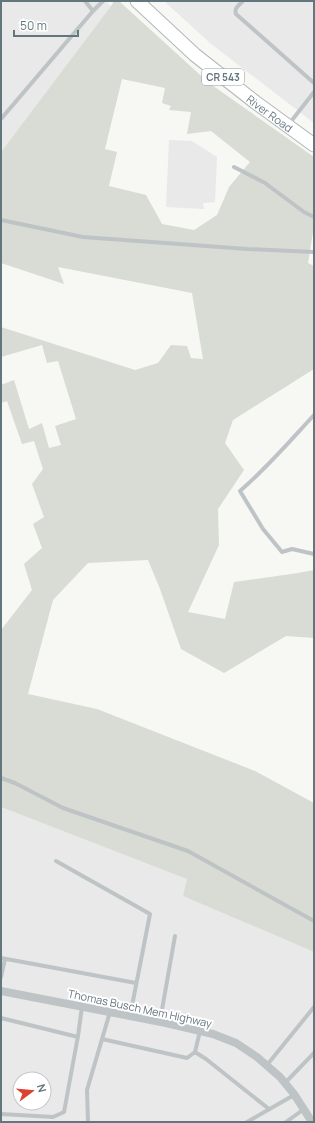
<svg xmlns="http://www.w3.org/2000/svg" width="315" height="1123" font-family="Manrope,sans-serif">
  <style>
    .built { fill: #e8e9e8; fill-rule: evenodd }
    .green { fill: #d8dcd4; fill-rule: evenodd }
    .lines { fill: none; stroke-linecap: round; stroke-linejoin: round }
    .primary-casing { stroke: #b2b8bb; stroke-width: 15 }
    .lane { stroke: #bec4c6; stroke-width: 4 }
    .street { stroke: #bec4c6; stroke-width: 8 }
    .primary { stroke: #fff; stroke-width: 13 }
    .labels { text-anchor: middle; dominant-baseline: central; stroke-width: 4; stroke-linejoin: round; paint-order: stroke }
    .shield { fill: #fff; stroke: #929fa5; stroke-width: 1 }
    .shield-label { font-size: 10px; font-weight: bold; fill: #63767e }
    .street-label { font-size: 11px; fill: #63767e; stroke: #fff }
  </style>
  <rect width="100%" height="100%" fill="#f7f7f4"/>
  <!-- built -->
  <path class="built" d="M1 1H106L111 6 1 152Z
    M164 1H314V123L210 43Z
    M169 140 192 141 217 157 215 202 203 203 204 209 166 207Z
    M1 807 188 879 183 896 314 952V1122H1ZM20 1079H44V1103H20Z"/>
  <!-- green -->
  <path class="green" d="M114 1H119L209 83 314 157V226L308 263 314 266V369L233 420 225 443 244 470 218 509 219 545 188 612 225 619 234 582 298 573 314 570V638L286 636 224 673 181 649 160 589 148 560 88 563 53 600 28 694 97 709 255 771 314 803V952L183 896 187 879 1 807V630L32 590 24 564 42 548 33 524 44 517 32 484 43 469 34 441 22 444 7 401 1 403V385L14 380 29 429 42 423 49 448 61 445 55 426 76 419 58 361 47 363 42 345 1 357V327L135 370 158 363 171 345 187 346 191 358 203 359 192 293 58 267 64 284 1 263V152L111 6ZM122 79 165 88 162 103 171 106 169 110 191 112 187 134 211 131 250 162 229 187 217 215 194 230 162 224 146 195 109 186 117 152 105 149Z"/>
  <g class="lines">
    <!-- primary casing -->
    <g class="primary-casing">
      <g id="primary">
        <path id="s1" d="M137 1 195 55 255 102 314 145"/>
      </g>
    </g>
    <!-- lane -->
    <path class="lane" d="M243 1C239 5 234 8 236 14L314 83
      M93 11 103 1
      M1 119 93 11 85 1
      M289 124 314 92
      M234 167 265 183 304 212 314 217
      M1 220 83 237 247 249 314 252
      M314 415C290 441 267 468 240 491L263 529 282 552 292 549 314 554
      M1 778 15 783 63 808 188 851 314 921
      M56 861 150 914 130 1016
      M1 958 136 983
      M1 977 5 959
      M1 1018 78 1037
      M160 1021 175 936
      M200 1031 195 1052 206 1059 269 1109
      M102 1039 187 1058 195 1052
      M267 1065 314 1007
      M285 1083 314 1053
      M1 1114 53 1117 64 1112 78 1036 82 1007
      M88 1122 87 1090 110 1012
      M247 1122 294 1095
      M286 1122 304 1109"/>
    <!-- street -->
    <path class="street" d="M1 991 166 1023 213 1034 236 1043 257 1057 280 1077 294 1094 312 1122"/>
    <!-- primary -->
    <use href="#primary" class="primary"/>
  </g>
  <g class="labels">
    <!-- shield labels -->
    <rect class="shield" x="202" y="69" width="42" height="16" rx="3"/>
    <g class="shield-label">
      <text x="223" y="77">CR 543</text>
    </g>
    <!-- street labels -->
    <g class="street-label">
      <text stroke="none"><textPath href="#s1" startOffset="174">River Road</textPath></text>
      <text transform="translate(140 1008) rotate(12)">Thomas Busch Mem Highway</text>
    </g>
  </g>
  <!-- border -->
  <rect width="315" height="1123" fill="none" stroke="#63767e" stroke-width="4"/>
  <!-- north arrow -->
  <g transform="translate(32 1091) rotate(74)"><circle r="19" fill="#ffffff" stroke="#c1c8cb"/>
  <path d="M0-3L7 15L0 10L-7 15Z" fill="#dc422f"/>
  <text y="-6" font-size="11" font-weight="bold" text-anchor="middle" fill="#63767e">N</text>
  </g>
  <!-- scale -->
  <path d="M14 30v6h64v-6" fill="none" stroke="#63767e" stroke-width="2"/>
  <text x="20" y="30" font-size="12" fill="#63767e" stroke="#ffffff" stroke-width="3" paint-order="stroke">50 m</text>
</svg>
